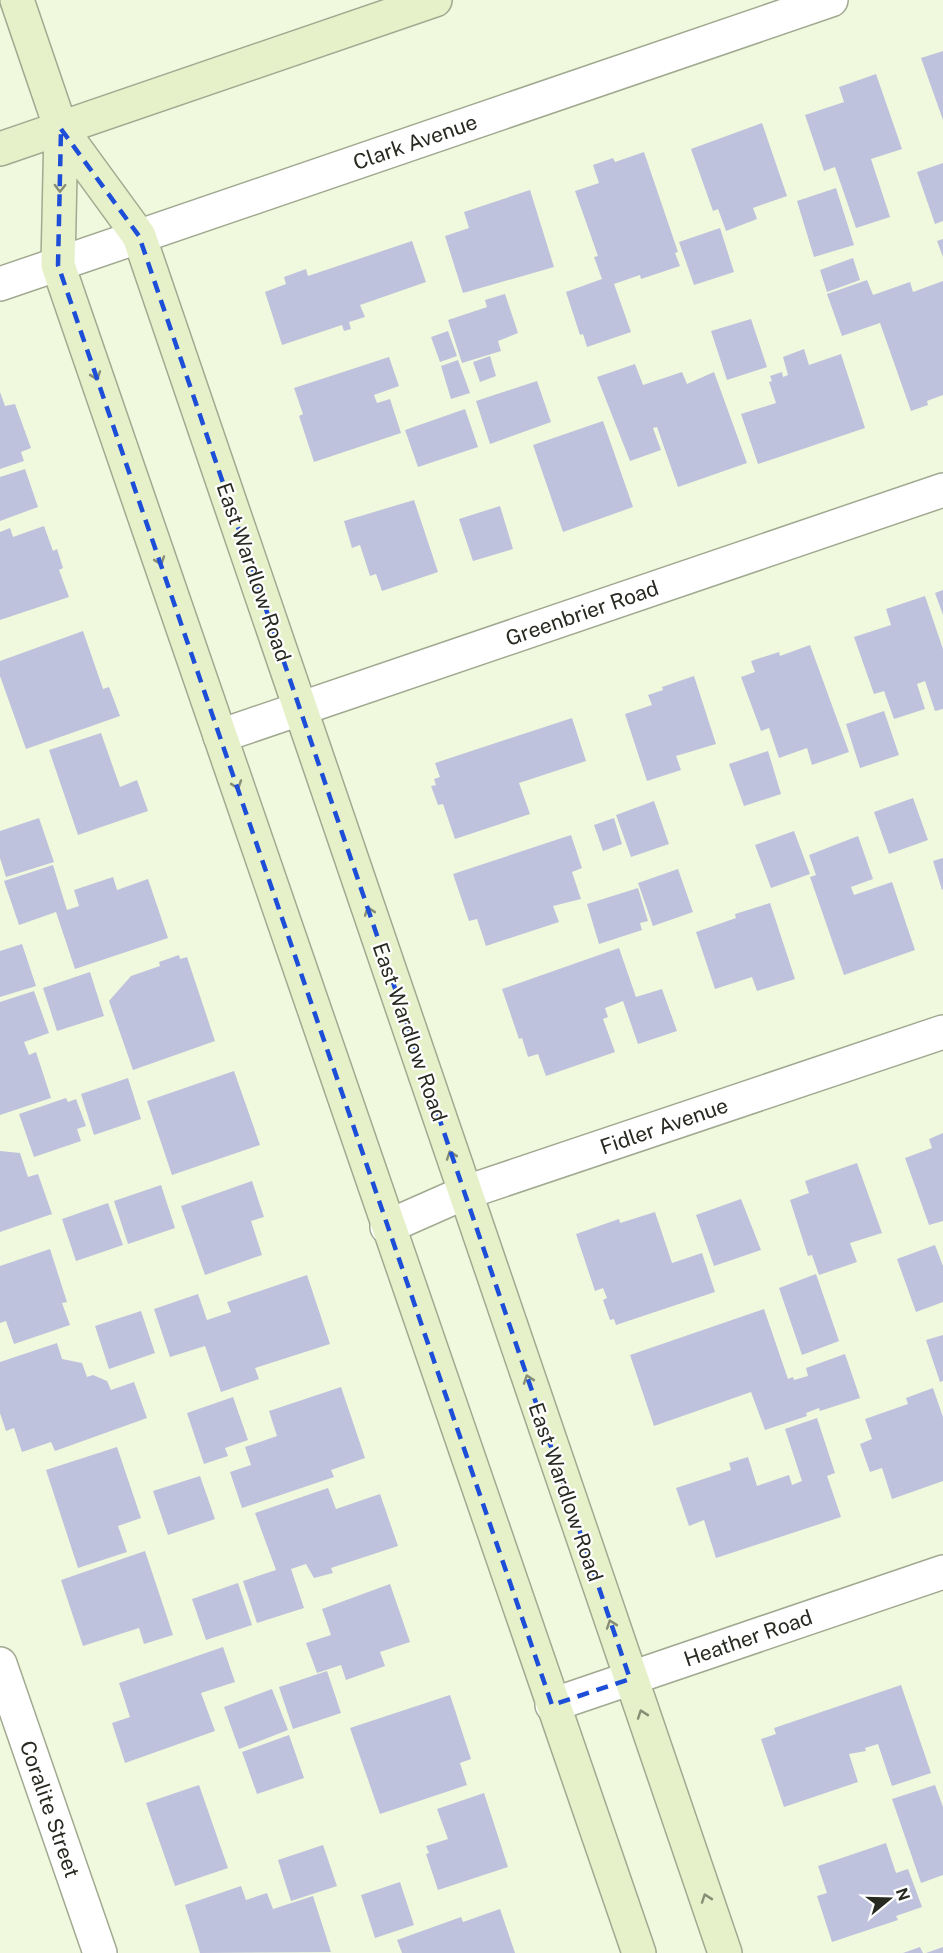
<svg xmlns="http://www.w3.org/2000/svg" width="943" height="1953" font-family="'Public Sans',sans-serif">
  <style>
    .building { fill: #bfc2dc }
    .lines { fill: none; stroke-linecap: round; stroke-linejoin: round }
    .street-casing { stroke: #a1a991; stroke-width: 36 }
    .secondary-casing { stroke: #a1a991; stroke-width: 36 }
    .street { stroke: #fff; stroke-width: 33 }
    .secondary { stroke: #e6f0c9; stroke-width: 33 }
    .oneway { stroke: #868d74 }
    .marked { fill: none; stroke: #1d4ed8; stroke-width: 4.5; stroke-dasharray: 12 8; stroke-linejoin: round }
    .labels { text-anchor: middle; dominant-baseline: central; stroke-width: 4.5; stroke-linejoin: round; paint-order: stroke }
    .street-label { font-size: 21px; fill: #272a20; stroke: #fff }
  </style>
  <rect width="100%" height="100%" fill="#f0f9de"/>
  <!-- building -->
  <path class="building" d="M943 51V120L921 58Z
    M876 74 902 149 871 159 890 217 856 228 835 167 824 171 805 115 844 102 839 87Z
    M762 123 787 196 753 208 757 219 726 231 718 209 713 211 691 149Z
    M644 152 678 252 675 253 680 266 641 279 640 275 614 284 631 332 587 347 583 334 580 335 566 292 602 279 594 257 598 256 575 191 599 183 593 165 613 158 615 162Z
    M943 163V221L935 224 917 172Z
    M836 188 854 245 814 257 797 201Z
    M530 190 554 267 463 293 445 236 469 228 464 212Z
    M720 228 734 272 694 285 679 242Z
    M943 239V257L937 241Z
    M412 241 426 282 360 305 365 317 349 322 351 329 344 331 342 325 282 345 265 292 286 284 284 277 306 269 308 276Z
    M853 258 860 280 827 292 820 270Z
    M867 280 873 295 910 282 913 292 943 281V395L927 401 928 405 911 411 880 323 842 336 827 294Z
    M505 294 518 333 498 341 501 351 462 363 448 320 487 307 485 300Z
    M751 319 767 367 727 380 711 331Z
    M448 331 457 356 440 362 431 337Z
    M804 349 809 365 841 354 865 428 758 464 741 414 776 403 769 382 772 381 770 376 782 372 783 377 788 375 783 357Z
    M490 356 496 376 480 382 473 362Z
    M389 357 399 386 374 395 377 403 390 399 401 433 314 462 299 416 303 414 294 388Z
    M458 360 470 393 451 399 441 366Z
    M635 364 643 385 682 372 687 384 714 372 747 463 678 487 657 427 653 428 661 450 630 461 597 377Z
    M537 381 551 422 490 444 476 401Z
    M0 392 5 406 15 404 31 448 21 452 24 461 0 469Z
    M465 409 478 447 418 467 405 430Z
    M603 421 633 507 563 532 533 445Z
    M25 469 38 507 0 521V477Z
    M414 500 438 572 382 591 376 574 370 576 360 545 352 548 344 521Z
    M500 506 513 549 473 561 459 519Z
    M44 526 53 551 57 549 63 568 59 570 69 597 0 620V532L10 528 13 537Z
    M943 590V615L935 593Z
    M925 596 943 649V709L935 711 925 681 917 684 925 709 894 719 884 691 874 694 854 637 891 625 886 609Z
    M83 631 103 689 109 687 120 716 26 749 0 676V661Z
    M810 645 849 752 812 765 807 748 779 758 769 728 761 731 741 677 755 672 751 661 779 652 780 656Z
    M694 676 716 744 676 756 681 770 647 781 625 714 652 705 648 695 663 690 662 687Z
    M884 711 899 755 860 768 846 724Z
    M572 718 586 761 519 783 530 814 455 839 443 804 438 805 431 786 436 785 434 779 440 777 435 763Z
    M101 733 120 787 137 780 148 811 78 835 49 750Z
    M768 751 781 794 744 806 729 764Z
    M913 798 928 840 889 854 874 812Z
    M654 801 669 844 631 857 616 815Z
    M39 818 54 862 6 877 0 858V831Z
    M614 818 622 844 603 851 594 825Z
    M794 831 810 874 771 888 755 845Z
    M571 835 582 868 572 872 581 899 553 906 559 922 486 946 477 919 469 921 453 874Z
    M858 836 873 879 851 887 854 895 892 882 915 950 844 975 810 877 816 875 809 855Z
    M943 858V889L942 890 933 861Z
    M53 865 67 910 79 906 74 890 113 877 117 890 148 879 168 938 75 969 56 912 19 925 4 881Z
    M678 869 693 912 653 926 638 883Z
    M638 888 648 921 640 923 642 930 599 944 587 904Z
    M770 903 795 979 757 991 752 977 715 989 696 932 736 918 735 914Z
    M22 944 36 986 0 997V951Z
    M619 948 636 997 662 989 677 1031 638 1044 623 1001 605 1008 608 1017 603 1019 615 1052 546 1076 538 1054 528 1057 522 1038 519 1039 502 989Z
    M179 955 180 959 187 957 215 1041 133 1070 109 1001 131 976 160 966 159 962Z
    M90 972 104 1016 57 1031 43 988Z
    M34 991 49 1033 24 1042 29 1055 36 1052 51 1098 0 1115V1002Z
    M234 1071 260 1145 172 1175 147 1101Z
    M128 1078 141 1119 94 1135 81 1094Z
    M66 1098 68 1102 76 1099 86 1126 77 1129 81 1141 34 1157 19 1114Z
    M943 1133V1221L929 1225 905 1158 932 1148 929 1139Z
    M0 1151 20 1153 28 1177 38 1174 52 1214 0 1232Z
    M857 1163 882 1233 850 1243 857 1262 819 1275 812 1255 808 1256 790 1200 809 1193 805 1181Z
    M252 1181 264 1217 251 1221 262 1255 205 1275 181 1206Z
    M161 1185 175 1228 128 1244 114 1201Z
    M741 1199 761 1250 714 1266 696 1215Z
    M108 1203 123 1245 76 1261 62 1219Z
    M655 1212 672 1263 702 1253 715 1292 616 1325 614 1319 610 1320 603 1300 607 1298 603 1288 595 1291 576 1234 619 1219 620 1223Z
    M935 1245 943 1266V1302L916 1312 897 1259Z
    M50 1249 67 1302 62 1303 70 1325 14 1344 6 1321 0 1323V1266Z
    M816 1274 839 1341 802 1355 779 1288Z
    M307 1275 330 1344 255 1368 259 1379 221 1392 205 1346 170 1357 154 1309 198 1294 207 1320 231 1312 227 1302Z
    M764 1309 788 1379 793 1377 794 1380 808 1376 806 1368 845 1354 860 1398 820 1411 819 1408 806 1413 807 1416 765 1430 751 1392 654 1426 630 1355Z
    M141 1311 155 1353 109 1369 95 1326Z
    M943 1335V1381L940 1382 926 1340Z
    M57 1343 62 1359 82 1363 87 1377 93 1375 107 1381 111 1390 134 1382 147 1418 55 1451 51 1442 22 1452 14 1428 6 1431 0 1413V1362Z
    M341 1387 365 1458 331 1470 334 1477 242 1508 230 1472 251 1465 245 1447 277 1436 269 1411Z
    M933 1388 943 1417V1481L892 1499 882 1468 870 1472 860 1444 872 1439 865 1419 908 1404 906 1398Z
    M233 1397 248 1440 225 1448 228 1456 204 1464 187 1413Z
    M817 1418 835 1473 827 1476 841 1517 716 1558 704 1520 689 1526 676 1488 731 1470 729 1463 748 1457 757 1486 789 1475 792 1485 802 1481 785 1429Z
    M117 1447 141 1518 118 1526 127 1552 78 1568 46 1470Z
    M200 1476 215 1519 168 1535 153 1491Z
    M328 1488 336 1509 380 1494 398 1546 331 1568 333 1573 314 1578 306 1564 291 1569 304 1608 257 1623 243 1581 276 1570 255 1513Z
    M145 1551 173 1635 144 1644 139 1628 83 1646 61 1580Z
    M238 1583 252 1625 206 1640 192 1599Z
    M390 1584 410 1642 380 1652 385 1666 346 1680 341 1665 317 1673 306 1643 331 1635 322 1609Z
    M223 1647 235 1682 201 1693 215 1731 125 1763 112 1723 130 1717 119 1683Z
    M327 1671 341 1713 293 1729 279 1687Z
    M901 1685 931 1773 892 1786 878 1744 865 1748 866 1751 849 1754 858 1782 784 1807 761 1739 776 1734 774 1728Z
    M272 1689 288 1730 239 1749 224 1707Z
    M450 1695 471 1759 460 1763 467 1785 380 1814 350 1728Z
    M289 1735 304 1778 257 1794 242 1752Z
    M199 1785 228 1868 175 1886 146 1803Z
    M935 1785 943 1807V1875L921 1883 892 1799Z
    M484 1793 508 1867 438 1890 426 1854 429 1853 426 1846 448 1839 437 1809Z
    M886 1843 896 1873 908 1869 922 1907 896 1916 898 1920 832 1942 817 1896 827 1893 818 1866Z
    M323 1845 337 1886 291 1901 278 1860Z
    M400 1882 414 1925 375 1938 361 1895Z
    M241 1886 246 1900 267 1893 273 1909 313 1896 331 1952 200 1953 185 1905Z
    M500 1909 515 1953H402L397 1940 461 1917 463 1922Z
    M920 1947 923 1953H903Z
    M943 1947V1953H926Z"/>
  <g class="lines">
    <!-- street casing -->
    <g class="street-casing">
      <path id="street" d="M0 284 831 0
        M220 736 943 490
        M387 1227 464 1193 943 1032
        M0 1664 100 1953
        M552 1705 943 1572"/>
    </g>
    <!-- secondary casing -->
    <g class="secondary-casing">
      <path id="secondary" d="M17 0 61 129 139 236 725 1953
        M61 129 58 265 639 1953
        M0 149 435 0"/>
    </g>
    <!-- street -->
    <use href="#street" class="street"/>
    <!-- secondary -->
    <use href="#secondary" class="secondary"/>
  </g>
  <!-- one-way arrows -->
  <defs><path id="oneway-chevron" d="M-2-3.5L2.5 0L-2 3.5" fill="none" stroke-width="1.6" stroke-linecap="round" stroke-linejoin="round" transform="scale(1.5)"/></defs>
  <g class="oneway">
    <use href="#oneway-chevron" transform="translate(60 188) rotate(91)"/>
    <use href="#oneway-chevron" transform="translate(96 376) rotate(71)"/>
    <use href="#oneway-chevron" transform="translate(160 561) rotate(71)"/>
    <use href="#oneway-chevron" transform="translate(237 785) rotate(71)"/>
    <use href="#oneway-chevron" transform="translate(369 911) rotate(-109)"/>
    <use href="#oneway-chevron" transform="translate(451 1155) rotate(-109)"/>
    <use href="#oneway-chevron" transform="translate(528 1379) rotate(-109)"/>
    <use href="#oneway-chevron" transform="translate(611 1624) rotate(-109)"/>
    <use href="#oneway-chevron" transform="translate(642 1714) rotate(-109)"/>
    <use href="#oneway-chevron" transform="translate(706 1898) rotate(-109)"/>
  </g>
  <!-- marked area -->
  <path class="marked" d="M61 129 139 236 630 1679 552 1705 58 265Z"/>
  <g class="labels">
    <!-- street labels -->
    <g class="street-label">
      <text transform="translate(415 142) rotate(-19)">Clark Avenue</text>
      <text transform="translate(254 572) rotate(71)">East Wardlow Road</text>
      <text transform="translate(582 613) rotate(-19)">Greenbrier Road</text>
      <text transform="translate(410 1032) rotate(71)">East Wardlow Road</text>
      <text transform="translate(664 1126) rotate(-19)">Fidler Avenue</text>
      <text transform="translate(566 1492) rotate(71)">East Wardlow Road</text>
      <text transform="translate(748 1638) rotate(-19)">Heather Road</text>
      <text transform="translate(50 1809) rotate(71)">Coralite Street</text>
    </g>
  </g>
  <!-- north arrow -->
  <g transform="translate(889 1899) rotate(71)" stroke="#ffffff" stroke-width="4.5" paint-order="stroke">
  <path d="M0-4.5L10 22L0 15L-10 22Z" fill="#272a20"/>
  <text y="-9" font-size="16" font-weight="bold" text-anchor="middle" fill="#272a20">N</text>
  </g>
</svg>
